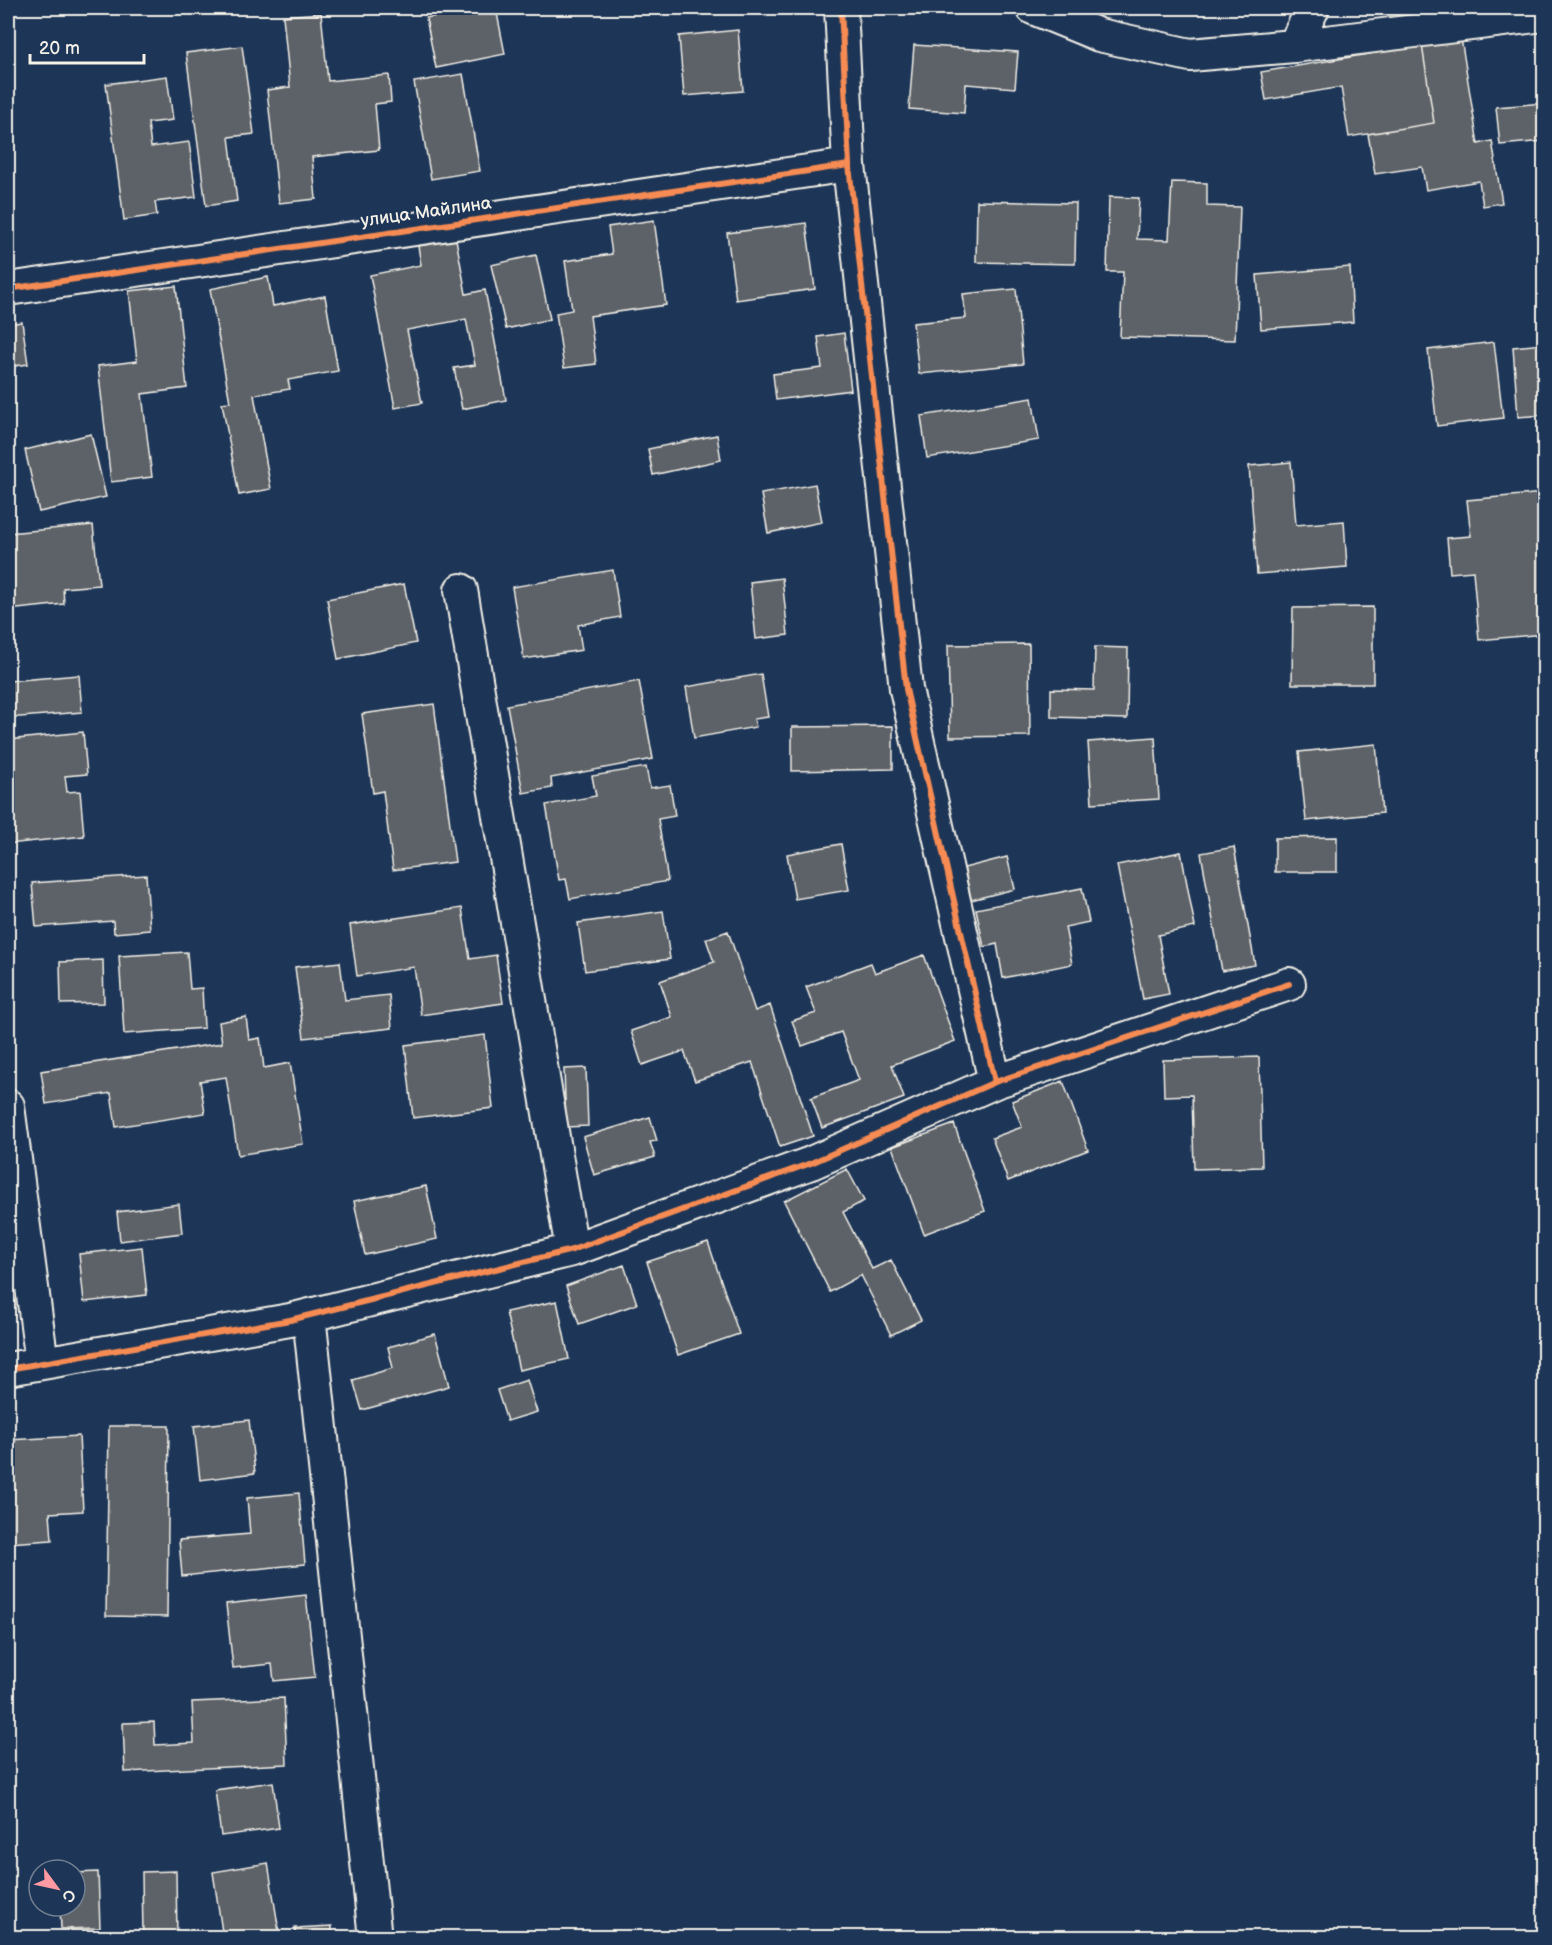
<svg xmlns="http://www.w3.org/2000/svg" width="1552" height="1945" font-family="'Balsamiq Sans',sans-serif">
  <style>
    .building { fill: #5d6268; stroke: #f4f1e8; stroke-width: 1.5 }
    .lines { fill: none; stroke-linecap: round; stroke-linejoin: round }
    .minor-casing { stroke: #f4f1e8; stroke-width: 36 }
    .minor { stroke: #1d3557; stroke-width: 32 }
    .cycleway-casing { stroke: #1d3557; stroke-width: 10 }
    .cycleway { stroke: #f68b52; stroke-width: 6 }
    .labels { text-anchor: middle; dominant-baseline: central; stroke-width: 4.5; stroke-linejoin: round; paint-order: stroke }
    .street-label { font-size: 18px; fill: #f4f1e8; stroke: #1d3557 }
  </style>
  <rect width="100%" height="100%" fill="#1d3557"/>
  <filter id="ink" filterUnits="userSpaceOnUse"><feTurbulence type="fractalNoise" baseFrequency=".0167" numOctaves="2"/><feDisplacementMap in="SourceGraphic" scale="12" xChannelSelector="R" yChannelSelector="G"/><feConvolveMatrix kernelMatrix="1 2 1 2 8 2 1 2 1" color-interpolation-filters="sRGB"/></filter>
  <g filter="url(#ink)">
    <!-- building -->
    <path class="building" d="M477 8H496L505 54 436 68 426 18Z
      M321 13 328 81 389 75 391 102 375 104 379 150 312 157 316 199 279 203 267 90 290 87 283 16Z
      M738 30 743 91 684 96 679 36Z
      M1461 38 1478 144 1492 141 1502 203 1483 206 1479 181 1426 190 1422 167 1375 174 1368 134 1434 123 1422 45Z
      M914 45 1018 52 1015 88 966 84 964 113 909 109Z
      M1422 45 1434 123 1349 137 1341 87 1266 100 1261 72Z
      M242 46 254 134 229 137 237 201 206 206 186 53Z
      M463 74 480 171 431 179 414 82Z
      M167 76 173 120 148 123 151 147 189 142 196 197 155 202 157 215 124 220 106 84Z
      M1544 103V141L1500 145 1496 107Z
      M1172 182 1207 183V206L1240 207 1235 340 1120 337 1123 272H1107L1109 197 1139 198 1137 239 1169 240Z
      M977 201 1076 203 1075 264 976 262Z
      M654 220 666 305 590 316 596 364 564 368 556 313 572 310 565 261 612 254 608 227Z
      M806 223 815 289 736 300 727 233Z
      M456 239 466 294 485 290 506 400 462 409 454 368 475 365 466 319 407 330 422 403 395 408 370 275 421 265 418 246Z
      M536 255 550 319 506 329 491 265Z
      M1350 267 1353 322 1261 329 1257 275Z
      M268 277 273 306 325 296 338 371 288 380 290 389 254 395 271 489 239 495 222 403 230 402 210 289Z
      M176 286 187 388 142 394 152 477 111 482 98 366 137 361 129 291Z
      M1016 289 1023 364 919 374 913 323 966 318 963 294Z
      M22 322 28 364 8 367V324Z
      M844 333 851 390 776 400 773 374 822 368 818 337Z
      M1494 342 1503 418 1437 426 1428 350Z
      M1544 344V415L1518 417 1513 347Z
      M1032 398 1039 440 927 458 921 416Z
      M91 434 106 497 39 512 25 450Z
      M717 435 721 460 653 475 648 449Z
      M1291 462 1296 525 1344 521 1347 567 1257 574 1249 466Z
      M815 484 822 522 768 533 761 494Z
      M1544 493V634L1479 640 1473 571 1450 573 1447 538 1471 536 1467 500Z
      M93 525 99 585 63 588 64 604 8 610V533Z
      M613 570 620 617 578 625 582 650 524 659 512 587Z
      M782 578 788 635 756 639 750 582Z
      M404 584 416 643 338 659 327 599Z
      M1373 607V684H1292L1293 608Z
      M1029 644 1030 736 950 737 948 645Z
      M1095 647 1128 648 1127 719 1051 717V689L1094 690Z
      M761 674 768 717 754 719 756 727 694 738 686 687Z
      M79 675 82 712 8 718V681Z
      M639 681 653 759 551 778 552 788 523 793 507 705Z
      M434 704 455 862 393 870 383 791 373 793 362 714Z
      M893 726V769L792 771V727Z
      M83 732 87 774 65 776 67 792 80 791 84 836 8 844V740Z
      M1155 737 1159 799 1092 803 1088 742Z
      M1376 744 1382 813 1306 821 1299 752Z
      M646 767 650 788 670 785 675 816 658 819 668 881 570 899 566 879 559 880 546 805 596 796 592 776Z
      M1337 837V872H1275V838Z
      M841 844 849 890 795 899 787 854Z
      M1234 847 1255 965 1222 971 1201 853Z
      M1181 852 1195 927 1158 935 1169 994 1143 999 1117 865Z
      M1007 857 1015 889 971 900 964 868Z
      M146 875 150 930 114 933 113 921 36 927 32 883Z
      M1082 888 1089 922 1065 927 1072 964 1003 978 997 944 984 947 976 909Z
      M462 908 470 959 496 955 503 1003 421 1015 414 967 357 976 350 925Z
      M663 911 670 959 585 971 578 923Z
      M728 931 755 1011 770 1005 813 1136 780 1147 752 1062 695 1081 684 1051 642 1065 631 1031 672 1017 660 981 714 962 706 939Z
      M187 952 190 989 202 988 204 1028 124 1034 119 956Z
      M924 955 955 1041 892 1065 904 1098 822 1128 811 1098 859 1080 841 1032 802 1046 792 1021 816 1013 806 987 871 963 875 973Z
      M103 960 104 1003 61 1004 60 962Z
      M340 962 345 1000 389 995 392 1028 304 1038 295 967Z
      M246 1017 249 1040 260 1038 264 1068 290 1063 303 1144 238 1155 226 1077 200 1081 205 1113 116 1127 111 1093 46 1104 41 1071 222 1043 219 1022Z
      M485 1035 493 1108 413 1118 405 1045Z
      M1259 1057 1262 1167 1194 1169 1192 1095 1164 1096 1163 1060Z
      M586 1068 588 1126 566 1127 564 1069Z
      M1063 1081 1088 1150 1008 1181 992 1138 1022 1127 1012 1101Z
      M650 1117 657 1141 650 1142 655 1157 594 1175 583 1137Z
      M954 1124 985 1211 924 1234 892 1147Z
      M847 1169 864 1201 843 1212 872 1269 891 1260 921 1320 891 1335 861 1275 830 1292 784 1201Z
      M426 1186 437 1239 365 1255 354 1201Z
      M179 1204 182 1233 120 1241 117 1212Z
      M708 1242 739 1334 678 1355 647 1262Z
      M142 1247 147 1295 84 1302 79 1254Z
      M624 1265 637 1304 579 1324 566 1286Z
      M557 1301 569 1359 519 1370 506 1312Z
      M435 1334 449 1386 362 1410 353 1380 393 1368 388 1347Z
      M527 1380 537 1412 507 1421 497 1390Z
      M249 1420 255 1473 200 1480 194 1426Z
      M109 1426H169L167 1617 106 1616Z
      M79 1436 83 1511 50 1513 52 1540 8 1543V1512H11L8 1440Z
      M299 1493 305 1564 182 1576 179 1540 250 1534 247 1498Z
      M306 1595 315 1677 274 1681 272 1664 233 1668 226 1604Z
      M284 1698 287 1764 125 1772 123 1723 154 1722 155 1745 194 1743 192 1702Z
      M273 1782 279 1828 221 1836 215 1790Z
      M268 1863 280 1938H223L213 1872Z
      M176 1871 177 1938H143L142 1872Z
      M98 1872 100 1928 61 1929 60 1906H75V1873Z
      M332 1926V1938H296L295 1928Z"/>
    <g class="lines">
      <!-- minor casing -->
      <g class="minor-casing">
        <path id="minor" d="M841 8 849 165 906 689 995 1082
          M1033 8 1099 35 1190 55 1294 46 1544 15
          M1294 46 1313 8
          M8 289 849 165
          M461 590 572 1250
          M8 1106 42 1363
          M309 1315 375 1938
          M8 1369 290 1320 572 1250 811 1163 995 1082 1289 984"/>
      </g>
      <!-- minor -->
      <use href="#minor" class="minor"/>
      <!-- cycleway casing -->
      <g class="cycleway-casing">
        <path id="cycleway" d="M841 8 849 165 906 689 995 1082
          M8 289 849 165
          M8 1369 290 1320 572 1250 811 1163 995 1082 1289 984"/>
      </g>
      <!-- cycleway -->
      <use href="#cycleway" class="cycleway"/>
    </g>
  </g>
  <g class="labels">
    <!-- street labels -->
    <g class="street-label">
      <text transform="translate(426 212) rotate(-8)">улица Майлина</text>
    </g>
  </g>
  <!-- margin -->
  <rect width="1552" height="1945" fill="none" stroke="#1d3557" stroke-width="30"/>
  <rect x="15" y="15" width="1522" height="1915" fill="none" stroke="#f4f1e8" stroke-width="2" filter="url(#ink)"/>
  <!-- north arrow -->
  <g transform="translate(57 1888) rotate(123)"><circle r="28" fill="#1d3557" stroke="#738091" stroke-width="1.5"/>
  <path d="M0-4.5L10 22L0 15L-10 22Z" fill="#ff9aa2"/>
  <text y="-9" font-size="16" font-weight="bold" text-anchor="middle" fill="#f4f1e8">С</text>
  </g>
  <!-- scale -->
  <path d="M30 54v9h114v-9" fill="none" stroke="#f4f1e8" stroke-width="3"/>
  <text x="39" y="54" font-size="18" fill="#f4f1e8" stroke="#1d3557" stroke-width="4.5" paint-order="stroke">20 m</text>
</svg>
